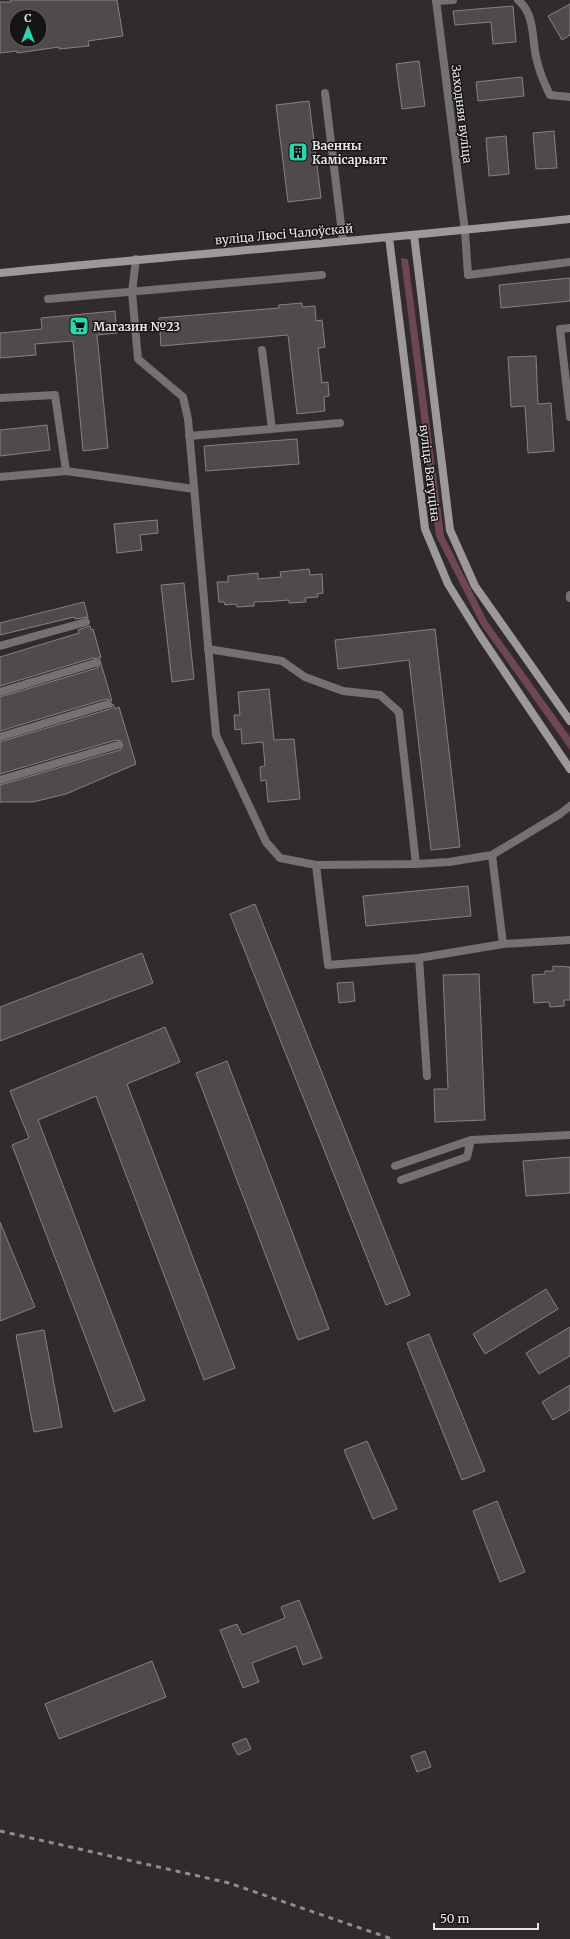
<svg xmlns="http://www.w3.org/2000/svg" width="570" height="1939" font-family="Merriweather,serif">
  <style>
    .green { fill: #6e4658 }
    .building { fill: #504a4c; stroke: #878183; fill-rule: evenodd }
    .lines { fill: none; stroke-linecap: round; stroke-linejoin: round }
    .lane { stroke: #747172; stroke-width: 8 }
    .street { stroke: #747172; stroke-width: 8 }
    .secondary { stroke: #9d989a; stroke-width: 8 }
    .rail { stroke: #918c8e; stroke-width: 3; stroke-dasharray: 5 5; stroke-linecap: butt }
    .labels { text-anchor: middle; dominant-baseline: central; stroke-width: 3; stroke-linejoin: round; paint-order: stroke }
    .street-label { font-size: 12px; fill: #e8e5e6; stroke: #171415 }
    .poi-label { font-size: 12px; font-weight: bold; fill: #e8e5e6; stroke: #171415; text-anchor: start }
  </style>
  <rect width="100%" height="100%" fill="#312b2d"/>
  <!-- green -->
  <path class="green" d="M401 258 408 259 444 536 487 621 570 737V750L481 625 436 536Z"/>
  <!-- building -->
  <path class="building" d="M10 0H117L123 36 88 41 89 46 59 49V47L17 53V51L0 53V2H11ZM16 16H40V40H16Z
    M570 4V35L562 40 548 16Z
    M513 6 516 42 493 44 491 22 455 25 453 11Z
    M419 61 425 106 402 109 396 64Z
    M522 77 524 96 478 101 476 82Z
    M309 101 321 198 288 202 276 105Z
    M554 131 557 168 536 169 533 133Z
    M506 136 509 174 489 176 486 138Z
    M570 278V301L501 308 499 285Z
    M302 303V307L315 306 316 321 322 320 325 347 318 348 322 383 328 382 329 396 324 397 325 411 297 414 288 335 161 346 159 318 279 308V305Z
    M115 311 117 333 97 335 108 448 83 451 73 341 35 344 36 355 0 358V333L42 329 41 318Z
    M536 356 538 404 551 403 554 451 528 453 525 406 511 407 508 357Z
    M47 425 50 450 0 456V430Z
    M297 439 299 464 206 471 204 446Z
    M157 520 158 533 140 535 142 550 117 553 114 524Z
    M309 569 310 575 322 574 323 593 317 594 318 597 305 598 306 602 289 603V600L277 601 254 602V606L237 607 236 604 225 605 224 602H219L217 582H228V576L258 573V579L281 577 280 572Z
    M184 583 194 679 172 682 161 585Z
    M84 602 88 617 75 619 74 617 0 635V623Z
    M90 626 91 630 93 629 101 657H99L112 701 106 699 0 731V697L97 668 100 664 98 659 93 658 0 686V657L79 633 78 630Z
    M435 629 460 847 431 850 409 660 338 669 335 640Z
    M269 689 274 740 294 739 300 799 268 802 266 780 261 781 260 767 265 766 263 742 242 744 241 729 235 730 234 715H240L238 692Z
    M113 704 115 709 119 707 136 764 66 794 33 802H0V785L120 750 123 746 121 741 116 740 0 774V742L110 709Z
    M468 886 471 916 366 926 363 896Z
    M255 904 410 1295 386 1305 230 914Z
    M142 953 153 983 0 1041V1007Z
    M553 966 570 967V1000H564V1006L550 1007 549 1002 534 1003 532 975 545 974V971H553Z
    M479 974 485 1120 435 1122 434 1089H448L443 975Z
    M353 982 355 1001 339 1003 337 983Z
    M165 1027 180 1062 127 1084 235 1368 204 1380 96 1096 38 1120 145 1400 114 1412 12 1145 29 1138 10 1091Z
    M227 1061 329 1329 298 1340 196 1073Z
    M570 1157V1193L526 1196 523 1161Z
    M0 1222 35 1307 0 1321Z
    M546 1289 558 1309 485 1354 473 1334Z
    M570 1327V1356L539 1374 526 1353Z
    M44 1330 62 1427 34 1432 16 1335Z
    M429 1334 485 1471 462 1480 407 1343Z
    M570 1385V1410L553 1420 542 1402Z
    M367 1441 397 1509 373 1519 344 1450Z
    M497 1501 525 1572 500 1582 473 1511Z
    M299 1600 322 1658 303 1665 296 1646 252 1663 259 1682 243 1688 220 1630 237 1624 242 1635 285 1618 281 1607Z
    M152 1661 166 1697 59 1739 45 1704Z
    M246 1738 251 1749 238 1755 232 1744Z
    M425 1751 431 1767 417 1772 411 1756Z"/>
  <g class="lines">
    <!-- lane -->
    <path class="lane" d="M518 0C535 14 532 38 536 57 539 71 544 83 550 95L570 97
      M436 1 453 0
      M325 93 343 241
      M465 231 468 275 570 262
      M136 259 132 292 138 359 183 397 188 419 216 735 266 842 280 858 316 865 328 965 419 958 503 944 570 940
      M48 299 322 275
      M570 328 560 329 570 417
      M262 350 272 429
      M0 398 55 395 66 471 194 489
      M189 436 340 423
      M0 477 66 471
      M570 595V598
      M0 646 86 622
      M208 649 282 661 305 677 343 691 380 695 399 712 416 864
      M0 692 95 663
      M0 737 108 704
      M0 780 118 745
      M492 855 503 944
      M316 865 416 864 449 862 492 855 560 814 570 806
      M419 958 427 1076
      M395 1166 471 1140 570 1135
      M401 1180 467 1157 471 1140"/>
    <!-- street -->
    <path class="street" d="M436 0 465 231"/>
    <!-- secondary -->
    <path class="secondary" d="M414 235 450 530 475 586 570 721
      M389 237 425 529 448 584 479 634 570 769
      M0 273C190 254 380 240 570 219"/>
    <!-- rail -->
    <path class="rail" d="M0 1831 229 1883 392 1939"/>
  </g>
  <!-- icons -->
  <defs>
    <g id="building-square" transform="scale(1)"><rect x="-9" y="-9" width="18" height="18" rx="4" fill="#2cd5ab" stroke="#171415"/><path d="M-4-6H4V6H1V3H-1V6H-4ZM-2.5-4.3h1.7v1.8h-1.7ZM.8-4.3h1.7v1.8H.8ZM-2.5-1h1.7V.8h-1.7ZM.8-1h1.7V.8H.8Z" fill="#111"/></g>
    <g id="supermarket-square" transform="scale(1)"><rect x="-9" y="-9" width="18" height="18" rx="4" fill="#2cd5ab" stroke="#171415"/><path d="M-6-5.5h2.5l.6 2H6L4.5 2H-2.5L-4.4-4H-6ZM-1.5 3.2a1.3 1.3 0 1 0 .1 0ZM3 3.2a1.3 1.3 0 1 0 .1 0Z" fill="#111"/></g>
  </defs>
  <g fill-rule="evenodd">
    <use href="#building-square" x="298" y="152"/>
    <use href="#supermarket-square" x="79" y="326"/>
  </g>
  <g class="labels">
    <!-- street labels -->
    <g class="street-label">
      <text transform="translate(462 114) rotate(83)">Заходняя вуліца</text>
      <text transform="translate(284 234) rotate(-5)">вуліца Люсі Чалоўскай</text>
      <text transform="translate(430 473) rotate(83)">вуліца Ватуціна</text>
    </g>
    <!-- poi labels -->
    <g class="poi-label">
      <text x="312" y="145">Ваенны<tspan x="312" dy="14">Камісарыят</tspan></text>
      <text x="93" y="326">Магазин №23</text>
    </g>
  </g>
  <!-- north arrow -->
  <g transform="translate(28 28)"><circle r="19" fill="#171415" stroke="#6b6869"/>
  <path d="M0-3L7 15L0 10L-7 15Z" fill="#2cd5ab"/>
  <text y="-6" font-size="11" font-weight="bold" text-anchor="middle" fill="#e8e5e6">С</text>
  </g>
  <!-- scale -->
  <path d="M434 1923v6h104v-6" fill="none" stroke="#e8e5e6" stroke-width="2"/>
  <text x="440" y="1923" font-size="12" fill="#e8e5e6" stroke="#171415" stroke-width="3" paint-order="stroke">50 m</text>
</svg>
